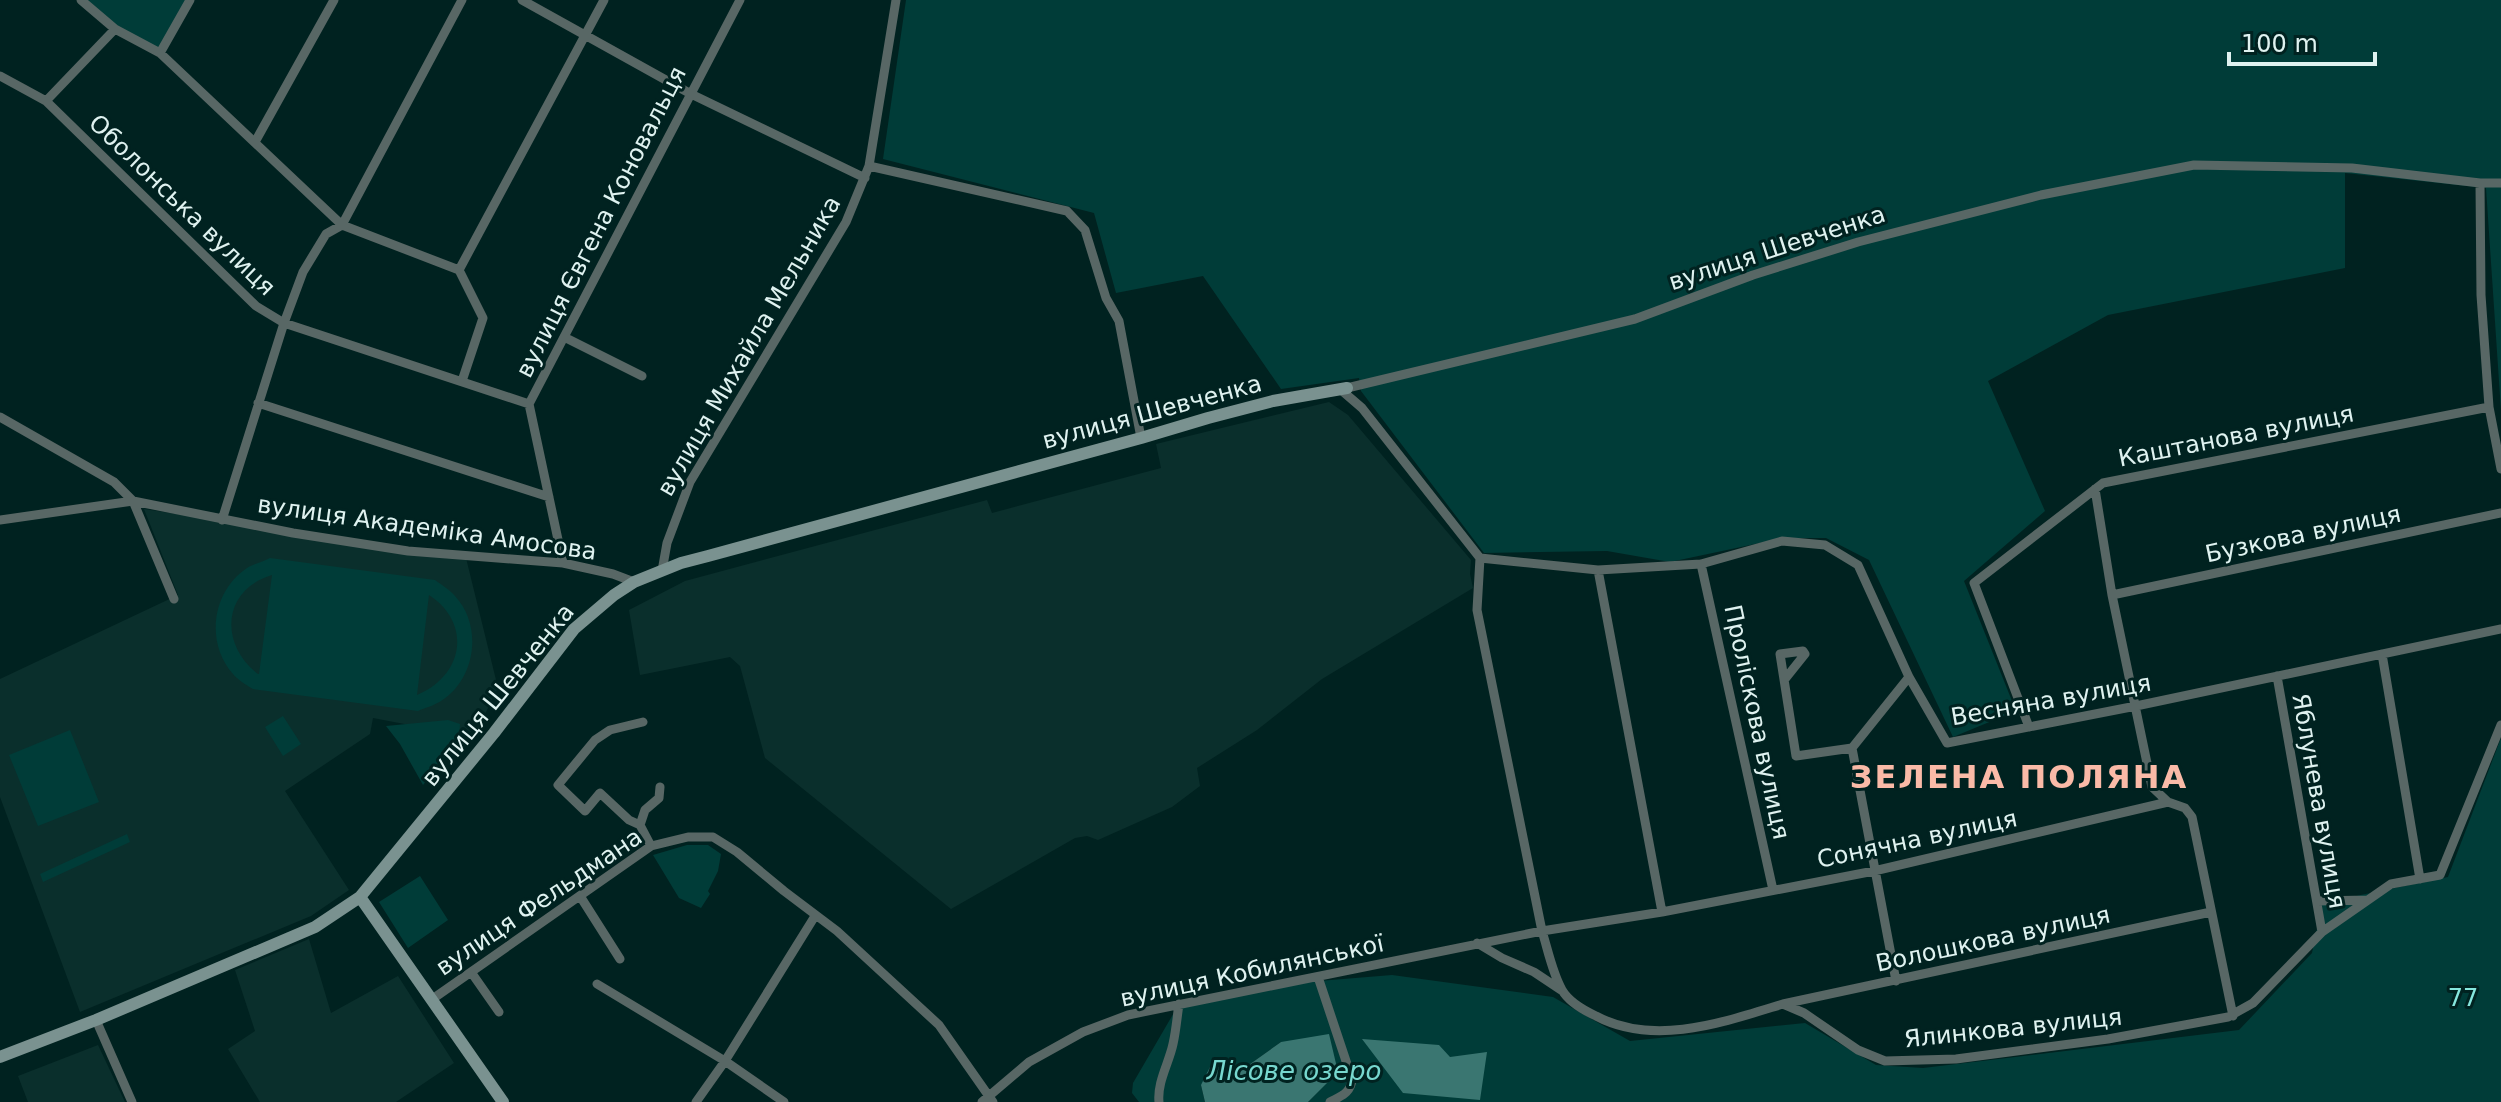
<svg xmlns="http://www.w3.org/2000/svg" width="2501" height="1102" font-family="'DejaVu Sans',sans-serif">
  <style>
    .built { fill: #0a2f2c }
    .green { fill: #003c38; fill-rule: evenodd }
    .water { fill: #3a7671 }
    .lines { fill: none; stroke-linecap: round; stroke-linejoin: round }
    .street { stroke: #586765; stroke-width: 9 }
    .secondary { stroke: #7a9290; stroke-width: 12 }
    .labels { text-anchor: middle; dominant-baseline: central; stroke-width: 6; stroke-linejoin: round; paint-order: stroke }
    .street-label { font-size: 24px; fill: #dff2f0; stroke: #002220 }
    .park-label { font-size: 24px; fill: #86e7de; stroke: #002220 }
    .water-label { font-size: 26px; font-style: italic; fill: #77d8cf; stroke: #002220 }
    .district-label { font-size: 32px; font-weight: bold; letter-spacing: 2px; fill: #fabaa7; stroke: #002220 }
  </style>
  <rect width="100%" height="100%" fill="#002220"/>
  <!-- built -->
  <path class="built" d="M1329 402 1348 415 1471 560 1470 574 1473 588 1322 679 1257 730 1197 768 1200 786 1172 807 1098 840 1087 836 1075 838 951 909 765 758 740 666 730 657 640 675 629 610 685 581 987 500 992 513 1161 468 1156 444Z
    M144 509 466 558 498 688 484 716 467 736 373 718 370 734 285 791 349 890 311 916 80 1012 0 797V679L178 595Z
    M309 939 331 1013 398 976 454 1063 396 1102H260L228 1049 255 1031 235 970Z
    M98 1045 125 1102H28L18 1076Z"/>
  <!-- green -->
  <path class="green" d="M81 0H190L160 53 115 29Z
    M906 0H2501V411L2486 188 2345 173V268L2108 315 1988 381 2045 511 1964 581 2016 711 1953 737 1869 560 1826 538H1784L1670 562 1607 551 1484 553 1361 391 1359 378 1281 389 1203 276 1116 293 1094 213 883 159Z
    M270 558 435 580C442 585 450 590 455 596 483 626 476 679 441 701 435 705 425 708 418 711L253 689C246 685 238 680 233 674 205 643 212 591 247 568 253 564 263 562 270 558ZM272 575 259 674H258C219 644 222 590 272 575ZM429 595C473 624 463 676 417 695Z
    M283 716 301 744 283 756 265 727Z
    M448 720 460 724 459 740 423 785 400 744 386 726Z
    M70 730 99 802 38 826 9 755Z
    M2501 738V1102H1308L1337 1072 1281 1042 1236 1074 1201 1085 1205 1102H1139L1132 1093 1133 1083 1179 1004 1269 985 1392 975 1553 997 1630 1041 1805 1023 1876 1065 1923 1068 2239 1030 2312 953 2322 903 2448 877Z
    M127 834 130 842 43 882 40 874Z
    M687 845H708L721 854 718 871 708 891 710 894 701 908 679 898 653 855Z
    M420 876 448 920 408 948 379 902Z"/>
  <!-- water -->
  <path class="water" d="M1329 1034 1338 1072 1308 1102H1205L1201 1085 1210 1067H1232L1236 1074 1281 1042Z
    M1362 1039 1439 1045 1450 1057 1487 1052 1480 1100 1403 1093Z"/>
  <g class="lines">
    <!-- street -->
    <path class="street" d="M81 0 115 29 160 53 342 225 459 270 483 318 462 381
      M522 0 691 94 865 178
      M160 53 190 0
      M0 76 46 101 256 306 284 323 529 404
      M46 101 115 29
      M255 142 334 0
      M869 166 1067 211 1085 230 1106 298 1119 321 1141 438
      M2480 183 2481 295 2489 407 2501 469
      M459 270 604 0
      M564 337 642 376
      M1347 388 1635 319 1753 275 1858 242 2041 195 2194 165 2352 168 2480 183H2501
      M1340 389 1362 408 1480 558
      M258 403 549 497
      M0 417 114 482 133 501 293 533 408 551 563 563 613 574 634 582
      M2095 489 2112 595 2152 787 2168 802 2185 808 2192 817 2233 1016
      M0 520 133 501 174 599
      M222 520 284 323 303 272 326 234 342 225 462 0
      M1480 558 1477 610 1542 931C1548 950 1552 972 1562 990 1569 1002 1583 1010 1596 1016 1654 1047 1724 1022 1783 1004L1804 1013 1858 1050 1885 1061 1956 1059 2108 1039 2228 1017 2253 1003 2322 932 2391 884 2440 875 2501 725
      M1480 558 1598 570 1701 564 1782 541 1825 545 1858 565 1909 677 1947 743 2136 706 2501 629
      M563 563 529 404 740 0
      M1701 564 1773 890
      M1598 570 1662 912
      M662 571 667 543 690 482 846 222 869 166 896 0
      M2112 595 2501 513
      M2382 654 2420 879
      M2277 676 2322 932
      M1785 679 1805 654 1803 651 1780 654 1796 756 1852 748
      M2029 727 1974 583 2103 483 2489 407
      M640 825 629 820 600 793 585 811 558 785 595 740 610 730 643 722
      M651 846 640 825 645 810 659 798 660 787
      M580 896 620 959
      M2317 901 2367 900
      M1477 943 1502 958 1534 972 1561 990
      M471 972 499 1012
      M1318 977 1352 1079C1351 1093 1341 1096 1330 1102
      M1896 981 1852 748 1909 677
      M597 984 725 1061 784 1102
      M431 1000 651 846 688 837H713L737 852 784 891 837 931 939 1025 993 1102
      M1783 1004 2211 912
      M96 1020 132 1102
      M696 1102 725 1061 815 916
      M982 1102 1029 1062 1083 1032 1128 1015 1542 931 1662 912 1874 871 2168 802
      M1159 1102C1157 1082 1169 1063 1173 1044 1176 1031 1177 1017 1179 1004"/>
    <!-- secondary -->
    <path class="secondary" d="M360 897 503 1102
      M0 1057 96 1020 315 927 360 897 494 733 574 629 614 595 634 582 681 563 708 556 1141 438 1208 418 1273 401 1347 388"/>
  </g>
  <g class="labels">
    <!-- street labels -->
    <g class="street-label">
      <text transform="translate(182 205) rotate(44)">Оболонська вулиця</text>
      <text transform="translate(601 222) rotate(-63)">вулиця Євгена Коновальця</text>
      <text transform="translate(1777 248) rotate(-18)">вулиця Шевченка</text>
      <text transform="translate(749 346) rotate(-60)">вулиця Михайла Мельника</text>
      <text transform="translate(1152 412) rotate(-15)">вулиця Шевченка</text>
      <text transform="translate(2236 436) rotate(-11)">Каштанова вулиця</text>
      <text transform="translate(427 528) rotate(8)">вулиця Академіка Амосова</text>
      <text transform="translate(2303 534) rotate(-12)">Бузкова вулиця</text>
      <text transform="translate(498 695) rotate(-51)">вулиця Шевченка</text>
      <text transform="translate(2051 700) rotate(-10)">Весняна вулиця</text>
      <text transform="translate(1757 722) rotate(78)">Проліскова вулиця</text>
      <text transform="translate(2319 801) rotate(80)">Яблунева вулиця</text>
      <text transform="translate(1917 839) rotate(-12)">Сонячна вулиця</text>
      <text transform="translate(539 902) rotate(-34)">вулиця Фельдмана</text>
      <text transform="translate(1993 939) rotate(-12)">Волошкова вулиця</text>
      <text transform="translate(1252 971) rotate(-12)">вулиця Кобилянської</text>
      <text transform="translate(2013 1028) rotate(-6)">Ялинкова вулиця</text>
    </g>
    <!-- park labels -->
    <g class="park-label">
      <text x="2463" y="998">77</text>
    </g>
    <!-- water labels -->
    <g class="water-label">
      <text x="1294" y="1071">Лісове озеро</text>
    </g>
    <!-- district labels -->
    <g class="district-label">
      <text x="2019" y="777">ЗЕЛЕНА ПОЛЯНА</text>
    </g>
  </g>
  <!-- scale -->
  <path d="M2229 52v12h146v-12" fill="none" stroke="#dff2f0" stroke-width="4"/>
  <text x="2241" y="52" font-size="24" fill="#dff2f0" stroke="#002220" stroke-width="6" paint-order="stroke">100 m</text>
</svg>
